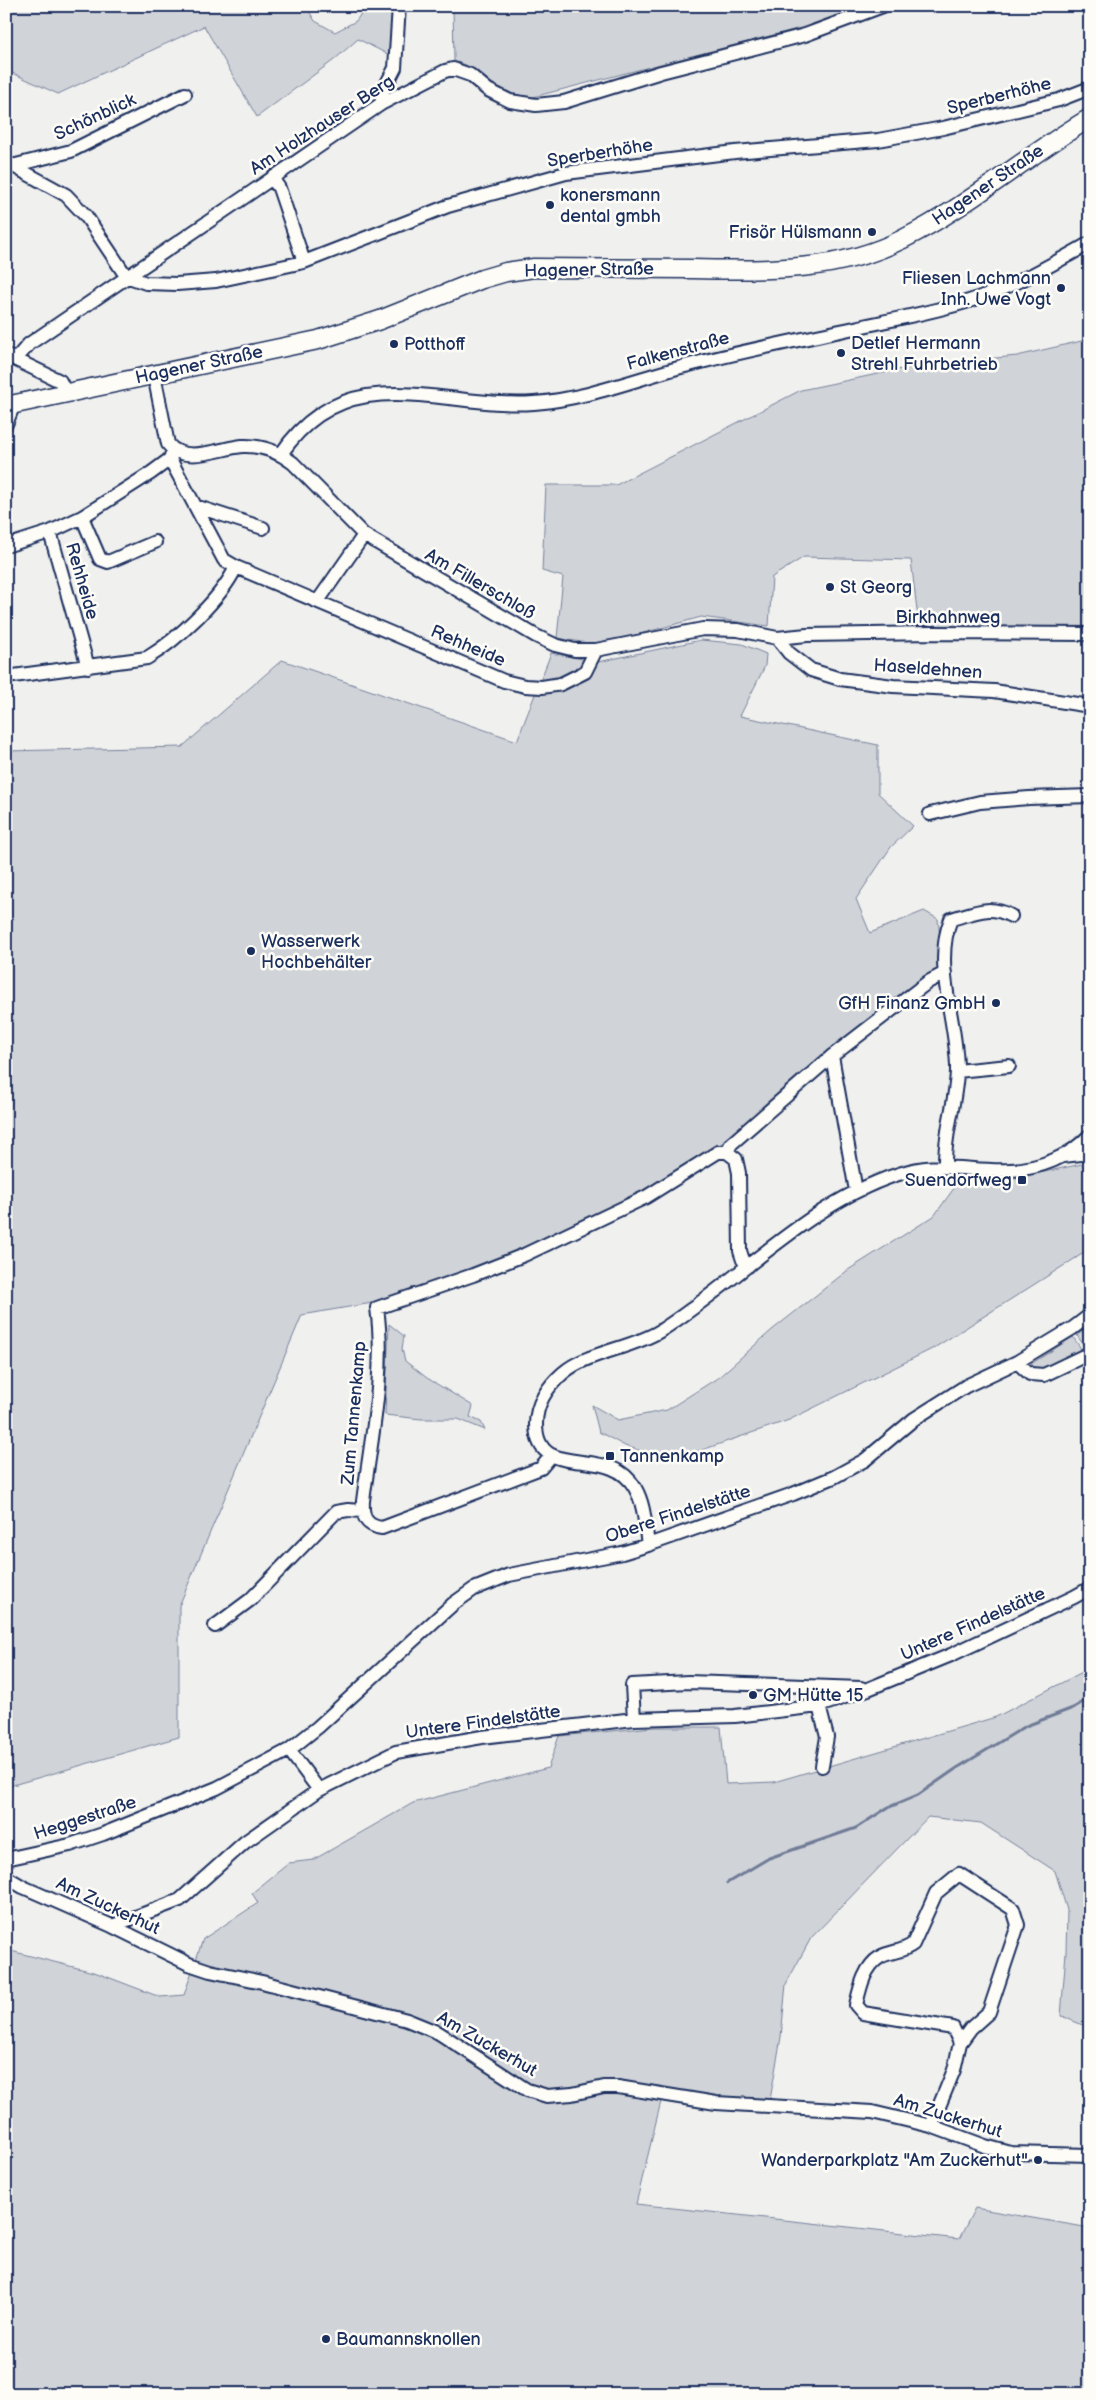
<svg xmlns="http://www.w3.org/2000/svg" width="1096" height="2400" font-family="'Balsamiq Sans',sans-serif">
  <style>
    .green { fill: #d0d3d8; stroke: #76819b }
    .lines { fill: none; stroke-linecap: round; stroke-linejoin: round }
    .stream { stroke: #6f7b97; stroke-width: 3 }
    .street-casing { stroke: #1b2f5e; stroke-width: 16 }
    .secondary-casing { stroke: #1b2f5e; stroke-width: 21 }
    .street { stroke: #fdfcf7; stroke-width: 12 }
    .secondary { stroke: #fdfcf7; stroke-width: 18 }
    .poi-dot { fill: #1b2f5e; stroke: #fdfcf7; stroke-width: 2 }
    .labels { text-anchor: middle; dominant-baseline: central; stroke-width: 5; stroke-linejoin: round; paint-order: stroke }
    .street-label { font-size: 18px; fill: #1b2f5e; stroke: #fdfcf7 }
    .poi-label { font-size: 18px; fill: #1b2f5e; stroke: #fdfcf7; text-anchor: start }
  </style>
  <rect width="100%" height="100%" fill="#f0f0ee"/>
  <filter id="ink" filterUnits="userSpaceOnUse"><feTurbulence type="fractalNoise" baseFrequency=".02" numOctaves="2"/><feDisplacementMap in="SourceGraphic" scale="10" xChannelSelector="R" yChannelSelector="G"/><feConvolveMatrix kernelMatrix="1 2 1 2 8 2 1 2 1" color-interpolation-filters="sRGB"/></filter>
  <g filter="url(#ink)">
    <!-- green -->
    <path class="green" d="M6 6H306L315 21 335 32 356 21 366 6H392L391 56 358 39 334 60 257 117 204 26 58 94 6 70Z
      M453 6H863L801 28 525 99 495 88 466 65 454 61Z
      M1090 339V629L919 627 911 560 804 557 772 577 769 626 701 617 600 645 557 638 563 577 542 571 546 485H616L801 390 921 365 1017 356Z
      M701 640 742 644 766 654 765 666 740 716 878 745V793L913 826 891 847 856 899 870 933 924 911 938 919 941 948 937 971 727 1140 649 1187 570 1228 483 1266 384 1301 302 1315 179 1606V1737L6 1787V751L182 747 282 660 517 741 551 653 598 662Z
      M1082 1164 1090 1178V1249L934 1348 789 1420 699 1451 651 1454 625 1446 599 1432 592 1405 618 1420 667 1410 719 1377 772 1330 848 1270 934 1216 962 1177 1015 1178Z
      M389 1324 404 1336 402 1349 405 1361 427 1378 473 1406 470 1417 481 1422 485 1430 458 1419H421L385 1415Z
      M1090 1326V1346L1085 1348 1077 1335Z
      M1073 1337 1082 1350 1046 1369H1035L1031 1364Z
      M1090 1668V2028L1061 2016 1066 1952 1067 1910 1055 1871 981 1823 928 1817 811 1938 786 1984 781 2037 770 2100 710 2097 664 2089 636 2204 959 2239 975 2208 1090 2228V2394H6V1952L11 1951 97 1973 160 1997 184 1995 203 1939 258 1903 252 1893 289 1863 313 1860 413 1803 548 1768 559 1736 654 1727H721L726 1784 774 1782 996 1717Z"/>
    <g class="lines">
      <!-- stream -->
      <path class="stream" d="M727 1883 769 1858 856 1828 887 1808 918 1795 957 1768 1026 1726 1073 1708 1090 1698"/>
      <!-- street casing -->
      <g class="street-casing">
        <path id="street" d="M381 104 383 91 395 68 399 6
          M6 162 66 195 86 216 126 276 146 283 177 284 216 281 304 262 448 206 566 173 735 152 878 140 943 128 1059 100 1090 88
          M16 165 71 151 185 94
          M272 178 279 188 304 262
          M6 355 60 381 66 393
          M16 359 29 344 381 104 445 71 453 69 470 75 488 90 510 101 536 105 564 102 661 72 805 35 883 6
          M154 375 168 444C184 465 221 448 242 446 261 445 279 452 293 463L364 535 536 636 555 645 575 650H596L703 629 738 630 777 638 807 635 933 633 1090 634
          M6 424 14 404
          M281 454C302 423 329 402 367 396 421 388 478 407 534 403 589 399 640 377 693 364 755 348 819 336 882 322 914 315 947 309 978 298 1018 284 1053 264 1090 243
          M170 459 224 560 236 567
          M195 506 263 528
          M82 517 100 559 108 562 155 542
          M50 532 88 667
          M6 546 50 532 82 517 151 473 170 459 173 450
          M318 601 364 535
          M777 638 789 653 811 670 840 679 893 686 994 691 1090 706
          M6 677 147 658C177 640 221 599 236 567L504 681 525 686 542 687 561 684 585 672 596 650
          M930 814 980 802 1029 798 1090 796
          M832 1056 856 1191
          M957 1071 1009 1066
          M727 1152 731 1144 832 1056 928 982 945 973
          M1063 1156 1090 1153
          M945 1166C944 1133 956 1103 957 1071 958 1024 932 965 951 919 974 913 989 904 1011 916
          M1017 1362 1030 1374 1044 1375 1090 1353
          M551 1456 541 1468 382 1528C366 1526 362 1517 363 1501 371 1439 386 1371 377 1308L473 1275 524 1255 646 1197 718 1152H727L736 1159 739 1173 740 1251 743 1260 748 1266
          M648 1545C645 1526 645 1505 635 1488 610 1442 536 1484 536 1424 536 1404 548 1386 563 1373 587 1352 631 1349 660 1331 740 1280 815 1196 909 1171 943 1162 975 1172 1010 1170 1039 1169 1070 1157 1090 1135
          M215 1626 250 1600 336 1512 348 1510 362 1511
          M819 1706 827 1737 822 1766
          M634 1719 632 1685 688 1682 861 1688
          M289 1750 319 1790
          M6 1859 70 1845 103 1834 217 1788 289 1750 318 1727 453 1604 474 1589 509 1575 622 1553 648 1545 793 1494 834 1477 865 1460 914 1419 966 1386 1017 1362 1073 1328 1090 1315
          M6 1877 23 1887 112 1926 189 1964 210 1971 262 1982 407 2020 439 2033 527 2090 547 2096 572 2094 604 2087H618L716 2103 872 2112 931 2126 985 2146 1011 2153 1090 2155
          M112 1926 180 1900 245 1842 319 1790 396 1752 482 1737 634 1719 735 1716 819 1706 868 1689 951 1655 1074 1597 1090 1588
          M931 2126 954 2070 960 2043 953 2028 863 2013 856 2005C860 1988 864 1967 880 1957 891 1951 903 1952 913 1944L936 1893 959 1874 1013 1909 1018 1925 989 2012 971 2028 960 2043"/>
      </g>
      <!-- secondary casing -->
      <g class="secondary-casing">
        <path id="secondary" d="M6 406 318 340 380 320 482 279 506 272 534 268C586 268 639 269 692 269 765 270 836 273 903 239 969 206 1026 156 1090 118"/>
      </g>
      <!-- street -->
      <use href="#street" class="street"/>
      <!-- secondary -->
      <use href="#secondary" class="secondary"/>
    </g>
  </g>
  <!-- markers -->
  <g class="poi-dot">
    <circle cx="550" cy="205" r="5"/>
    <circle cx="872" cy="232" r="5"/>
    <circle cx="1061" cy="288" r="5"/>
    <circle cx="394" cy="344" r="5"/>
    <circle cx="841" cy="353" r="5"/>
    <circle cx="830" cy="587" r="5"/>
    <circle cx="251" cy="951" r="5"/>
    <circle cx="996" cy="1003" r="5"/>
    <rect x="1017" y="1175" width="10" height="10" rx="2.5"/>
    <rect x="605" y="1451" width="10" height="10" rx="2.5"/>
    <circle cx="753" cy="1695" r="5"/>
    <circle cx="1038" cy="2160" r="5"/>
    <circle cx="326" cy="2339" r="5"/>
  </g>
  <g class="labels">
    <!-- street labels -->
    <g class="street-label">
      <text transform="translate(999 96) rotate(-14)">Sperberhöhe</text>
      <text transform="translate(95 117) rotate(-25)">Schönblick</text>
      <text transform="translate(322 125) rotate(-33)">Am Holzhauser Berg</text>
      <text transform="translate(600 153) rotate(-9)">Sperberhöhe</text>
      <text transform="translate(988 185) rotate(-34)">Hagener Straße</text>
      <text transform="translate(589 270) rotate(-1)">Hagener Straße</text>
      <text transform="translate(678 351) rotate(-15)">Falkenstraße</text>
      <text transform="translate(199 365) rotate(-12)">Hagener Straße</text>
      <text transform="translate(82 581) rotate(74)">Rehheide</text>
      <text transform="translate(480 584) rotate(30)">Am Fillerschloß</text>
      <text x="948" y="617">Birkhahnweg</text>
      <text transform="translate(468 646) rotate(23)">Rehheide</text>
      <text transform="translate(928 669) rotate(4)">Haseldehnen</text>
      <text transform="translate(354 1413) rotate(-85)">Zum Tannenkamp</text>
      <text transform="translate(678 1514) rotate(-18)">Obere Findelstätte</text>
      <text transform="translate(973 1624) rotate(-24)">Untere Findelstätte</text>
      <text transform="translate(483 1722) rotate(-8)">Untere Findelstätte</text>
      <text transform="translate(85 1818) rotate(-18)">Heggestraße</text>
      <text transform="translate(108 1906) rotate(25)">Am Zuckerhut</text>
      <text transform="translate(487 2044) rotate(30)">Am Zuckerhut</text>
      <text transform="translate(948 2116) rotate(17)">Am Zuckerhut</text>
    </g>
    <!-- poi labels -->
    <g class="poi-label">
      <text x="560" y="195">konersmann<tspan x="560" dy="21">dental gmbh</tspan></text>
      <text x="862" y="232" text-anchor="end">Frisör Hülsmann</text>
      <text x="1051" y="278" text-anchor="end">Fliesen Lachmann<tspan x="1051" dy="21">Inh. Uwe Vogt</tspan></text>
      <text x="851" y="343">Detlef Hermann<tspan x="851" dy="21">Strehl Fuhrbetrieb</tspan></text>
      <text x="404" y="344">Potthoff</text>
      <text x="840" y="587">St Georg</text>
      <text x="261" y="941">Wasserwerk<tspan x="261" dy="21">Hochbehälter</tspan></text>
      <text x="986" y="1003" text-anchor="end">GfH Finanz GmbH</text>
      <text x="1012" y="1180" text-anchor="end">Suendorfweg</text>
      <text x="620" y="1456">Tannenkamp</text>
      <text x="763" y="1695">GM Hütte 15</text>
      <text x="1028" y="2160" text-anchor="end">Wanderparkplatz "Am Zuckerhut"</text>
      <text x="336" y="2339">Baumannsknollen</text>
    </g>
  </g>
  <!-- margin -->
  <rect width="1096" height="2400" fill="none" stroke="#fdfcf7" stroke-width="25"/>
  <rect x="12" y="12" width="1071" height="2375" fill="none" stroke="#1b2f5e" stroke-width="2" filter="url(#ink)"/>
</svg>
